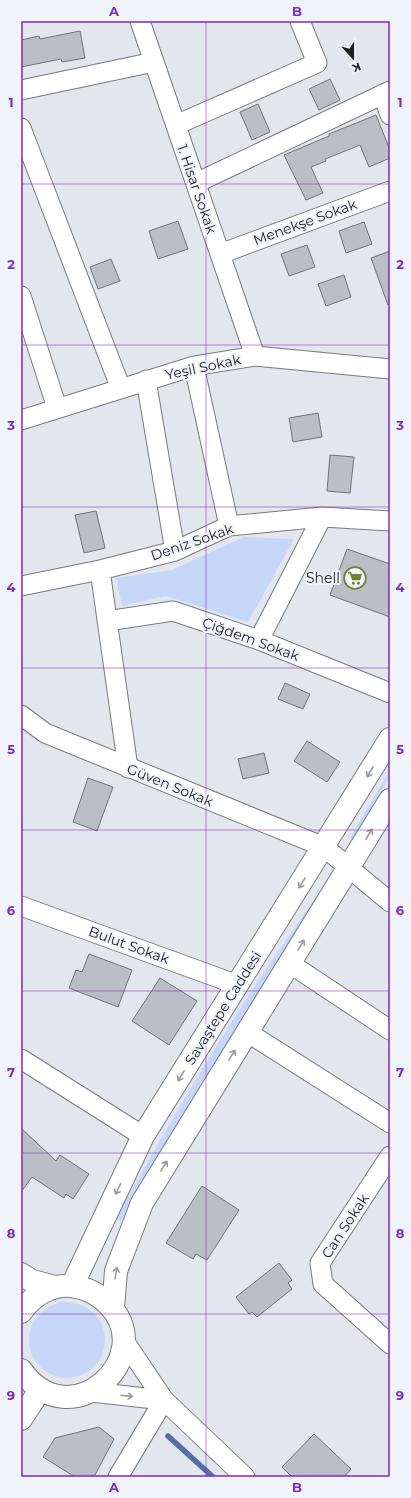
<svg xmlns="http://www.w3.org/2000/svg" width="411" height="1498" font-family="Montserrat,sans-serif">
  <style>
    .green { fill: #c6d6f9 }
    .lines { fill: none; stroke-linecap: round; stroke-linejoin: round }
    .stream { stroke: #566da6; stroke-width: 5.5 }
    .building { fill: #bbbec4; stroke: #707379 }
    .minor-casing { stroke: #787a80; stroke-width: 21 }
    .major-casing { stroke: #787a80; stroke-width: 24 }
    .minor { stroke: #fff; stroke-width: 19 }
    .major { stroke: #fff; stroke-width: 22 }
    .oneway { stroke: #999a9b }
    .grid { fill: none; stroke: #7b2cbf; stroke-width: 1; stroke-opacity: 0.55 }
    .labels { text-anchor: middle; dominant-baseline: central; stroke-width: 4; stroke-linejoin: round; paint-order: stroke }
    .street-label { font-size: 14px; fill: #1d1e20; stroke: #f0f3fa }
    .poi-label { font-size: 14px; fill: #1d1e20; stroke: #f0f3fa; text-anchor: end }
    .neatline { fill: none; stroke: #7b2cbf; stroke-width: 1.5 }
    .grid-label { font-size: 13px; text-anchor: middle; font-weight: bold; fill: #7b2cbf }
  </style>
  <rect width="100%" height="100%" fill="#e3e6ec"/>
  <!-- green -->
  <path class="green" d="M244 537 294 539 248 622 166 596 122 606 116 578 172 570Z
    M390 770V776L352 840H351L350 838Z
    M318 895 142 1184 121 1221 116 1218C178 1107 243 997 318 895Z
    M29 1340a38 38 0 1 1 76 0a38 38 0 1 1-76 0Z"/>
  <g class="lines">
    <!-- stream -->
    <path class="stream" d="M168 1436 213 1477"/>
  </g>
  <!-- building -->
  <path class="building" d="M80 31 85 58 62 62 61 59 21 67V40L39 36 40 39Z
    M330 79 340 100 319 110 309 89Z
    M258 104 270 132 252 140 240 112Z
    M376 115 390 150V158L369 167 360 145 325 159 326 161 311 167 323 193 306 200 284 155 329 136V134Z
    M178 221 188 249 158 259 149 231Z
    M364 222 372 244 346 253 339 231Z
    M307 245 315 267 289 276 281 254Z
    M390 251V304L388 305 371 258Z
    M111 259 120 281 98 289 90 267Z
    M344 275 351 297 326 306 318 284Z
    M318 413 322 437 293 442 289 418Z
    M330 455 354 457 350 493 327 491Z
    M96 511 105 548 84 553 75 515Z
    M347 549 390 564V617L330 595Z
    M285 683 310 694 303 709 278 699Z
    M307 741 340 762 327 782 294 761Z
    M264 753 269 773 243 779 238 759Z
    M88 778 113 787 97 831 73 822Z
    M89 954 132 970 118 1007 69 988 76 970 82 972Z
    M160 978 197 1001 169 1045 132 1021Z
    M21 1128 56 1161 60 1155 89 1174 73 1199 66 1194 64 1198 32 1177 21 1192Z
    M202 1186 239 1210 207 1260 196 1254 193 1259 166 1243Z
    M279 1263 292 1280 288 1283 292 1289 257 1317 252 1312 249 1314 236 1297Z
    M99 1427 114 1439 95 1475 87 1477H75L43 1457 55 1438Z
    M314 1434 351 1469 344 1477H292L282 1467Z"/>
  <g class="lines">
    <!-- minor casing -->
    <g class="minor-casing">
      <path id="minor" d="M140 21 255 356
        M21 90 154 62
        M383 94 390 115
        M176 125 317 63 300 21
        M21 128 121 389
        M196 183 390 91
        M220 254 390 191
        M21 296 57 408
        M194 366 229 526
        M146 380 175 551
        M21 420 194 366 255 356 390 369
        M100 570 128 768
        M21 586 100 570 175 551 229 526 322 517 390 521
        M107 621 173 611 259 640 390 693
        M259 640 322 517
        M21 715 45 733 324 847 390 902
        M21 906 238 985
        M289 963 390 1030
        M247 1032 390 1123
        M21 1059 143 1136
        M390 1156 320 1263 323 1284 390 1344
        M123 1339 164 1400 245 1477
        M91 1392 164 1400
        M118 1477 164 1400"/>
    </g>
    <!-- major casing -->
    <g class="major-casing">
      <path id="major" d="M21 1274 32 1281 55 1287
        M72 1286 143 1136 390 739
        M113 1309 116 1271 142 1203 390 800
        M21 1312C32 1296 51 1284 72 1286 87 1288 99 1294 109 1305 159 1357 70 1440 21 1370
        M21 1419 40 1390"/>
    </g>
    <!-- minor -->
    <use href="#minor" class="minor"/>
    <!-- major -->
    <use href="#major" class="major"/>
  </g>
  <!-- one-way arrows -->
  <defs><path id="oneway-shaft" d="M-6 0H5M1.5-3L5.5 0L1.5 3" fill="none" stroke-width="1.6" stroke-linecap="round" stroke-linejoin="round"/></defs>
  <g class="oneway">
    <use href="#oneway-shaft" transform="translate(370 772) rotate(121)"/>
    <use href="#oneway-shaft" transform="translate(369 834) rotate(-59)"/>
    <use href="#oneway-shaft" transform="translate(302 883) rotate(122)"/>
    <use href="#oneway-shaft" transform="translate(301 945) rotate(-58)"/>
    <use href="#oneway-shaft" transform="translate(232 1055) rotate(-58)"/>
    <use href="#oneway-shaft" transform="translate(181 1076) rotate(122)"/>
    <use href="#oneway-shaft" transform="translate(164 1166) rotate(-58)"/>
    <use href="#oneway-shaft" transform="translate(118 1189) rotate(116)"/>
    <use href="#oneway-shaft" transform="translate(116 1273) rotate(-80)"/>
    <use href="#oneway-shaft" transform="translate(127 1396) rotate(7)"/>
  </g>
  <!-- grid -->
  <path class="grid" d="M206 21V1477M21 184H390M21 345H390M21 507H390M21 668H390M21 830H390M21 991H390M21 1153H390M21 1314H390"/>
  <!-- icons -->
  <defs>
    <g id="supermarket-ring" transform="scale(1.15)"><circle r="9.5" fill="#f0f3fa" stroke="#747f2c" stroke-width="1.5"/><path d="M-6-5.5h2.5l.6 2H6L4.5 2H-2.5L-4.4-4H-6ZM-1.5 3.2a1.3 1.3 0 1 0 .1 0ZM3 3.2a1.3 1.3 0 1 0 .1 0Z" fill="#747f2c"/></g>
  </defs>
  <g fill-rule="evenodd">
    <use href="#supermarket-ring" x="355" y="578"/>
  </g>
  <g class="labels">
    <!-- street labels -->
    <g class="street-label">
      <text transform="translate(197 189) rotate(71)">1. Hisar Sokak</text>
      <text transform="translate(305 222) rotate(-20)">Menekşe Sokak</text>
      <text transform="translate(203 367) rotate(-12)">Yeşil Sokak</text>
      <text transform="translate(192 542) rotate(-19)">Deniz Sokak</text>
      <text transform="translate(251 639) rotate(20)">Çiğdem Sokak</text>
      <text transform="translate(170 785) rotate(22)">Güven Sokak</text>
      <text transform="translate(129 945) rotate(20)">Bulut Sokak</text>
      <text transform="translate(223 1008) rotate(-58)">Savaştepe Caddesi</text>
      <text transform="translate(345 1226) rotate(-57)">Can Sokak</text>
    </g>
    <!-- poi labels -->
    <g class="poi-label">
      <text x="340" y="578">Shell</text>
    </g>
  </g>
  <!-- border -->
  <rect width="411" height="1498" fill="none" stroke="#f0f3fa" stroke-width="44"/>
  <!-- north arrow -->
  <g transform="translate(353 58) rotate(159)" stroke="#f0f3fa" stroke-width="3" paint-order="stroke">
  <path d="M0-3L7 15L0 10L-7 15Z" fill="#1d1e20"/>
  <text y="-6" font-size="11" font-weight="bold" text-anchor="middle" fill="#1d1e20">K</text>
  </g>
  <rect x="22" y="22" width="367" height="1454" class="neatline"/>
  <g class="grid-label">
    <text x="114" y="16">A</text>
    <text x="297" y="16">B</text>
    <text x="11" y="107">1</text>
    <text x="400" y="107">1</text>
    <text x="11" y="269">2</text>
    <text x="400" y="269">2</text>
    <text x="11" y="430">3</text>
    <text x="400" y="430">3</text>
    <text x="11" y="592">4</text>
    <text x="400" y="592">4</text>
    <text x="11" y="754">5</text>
    <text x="400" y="754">5</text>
    <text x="11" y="915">6</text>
    <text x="400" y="915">6</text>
    <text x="11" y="1077">7</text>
    <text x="400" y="1077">7</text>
    <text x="11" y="1238">8</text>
    <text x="400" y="1238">8</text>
    <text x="11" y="1400">9</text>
    <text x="400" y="1400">9</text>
    <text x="114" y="1492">A</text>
    <text x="297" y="1492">B</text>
  </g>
</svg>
